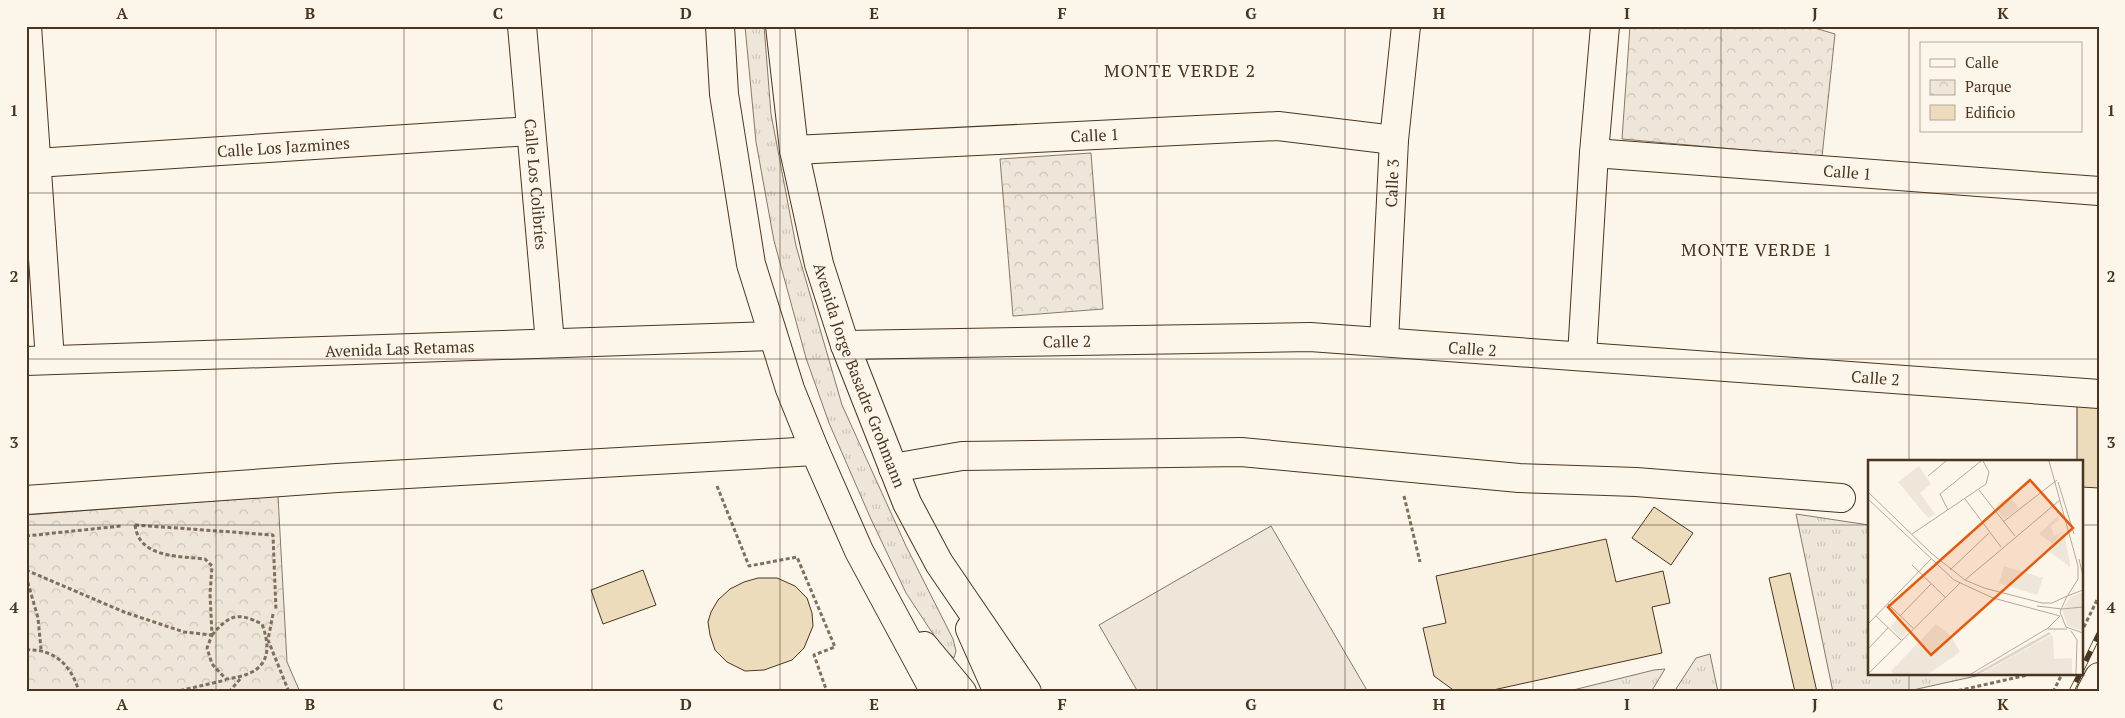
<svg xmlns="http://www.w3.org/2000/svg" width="2125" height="718" font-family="'PT Serif',serif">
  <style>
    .grass { fill: url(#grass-tufts); stroke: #887966 }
    .park { fill: url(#park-crowns); stroke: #887966 }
    .pitch { fill: #ede6d9; stroke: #887966 }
    .building { fill: #ecdcbc; stroke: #4a3520 }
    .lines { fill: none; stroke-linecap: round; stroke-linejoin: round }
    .minor-casing { stroke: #4a3520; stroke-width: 30 }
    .major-casing { stroke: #4a3520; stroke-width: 30 }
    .highway-casing { stroke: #4a3520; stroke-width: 30 }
    .path { stroke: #7f6f5c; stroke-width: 3; stroke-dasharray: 4 2.5; stroke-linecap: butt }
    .minor { stroke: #fbf6e9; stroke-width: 28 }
    .major { stroke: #fbf6e9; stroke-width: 28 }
    .highway { stroke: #fbf6e9; stroke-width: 28 }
    .rail-casing { stroke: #4a3520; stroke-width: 5.5 }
    .rail { stroke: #fbf6e9; stroke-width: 4; stroke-dasharray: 11; stroke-linecap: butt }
    .grid { fill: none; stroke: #4a3520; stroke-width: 1; stroke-opacity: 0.55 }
    .labels { text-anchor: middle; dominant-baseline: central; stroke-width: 4; stroke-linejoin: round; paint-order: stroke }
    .street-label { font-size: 16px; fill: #4a3520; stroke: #fbf6e9 }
    .neighbourhood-label { font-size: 18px; letter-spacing: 1px; fill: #4a3520; stroke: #fbf6e9 }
    .inset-river { fill: none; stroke: #dcd4c6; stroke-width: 2.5 }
    .inset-road { fill: none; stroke: #b4a999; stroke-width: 1 }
    .view { fill: #e8590c; fill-opacity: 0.15; stroke: #e8590c; stroke-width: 2.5 }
    .inset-edge { fill: none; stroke: #4a3520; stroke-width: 2.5 }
    .neatline { fill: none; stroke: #4a3520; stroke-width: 2 }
    .grid-label { font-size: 16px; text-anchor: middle; font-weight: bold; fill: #4a3520 }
  </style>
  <defs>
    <pattern id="grass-tufts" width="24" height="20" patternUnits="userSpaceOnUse" patternTransform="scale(1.25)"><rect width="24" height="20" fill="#ede6d9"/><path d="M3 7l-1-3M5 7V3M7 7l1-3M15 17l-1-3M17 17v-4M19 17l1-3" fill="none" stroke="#cdc6ba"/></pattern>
    <pattern id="park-crowns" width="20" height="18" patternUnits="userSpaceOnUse" patternTransform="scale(1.25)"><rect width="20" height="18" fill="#ede6d9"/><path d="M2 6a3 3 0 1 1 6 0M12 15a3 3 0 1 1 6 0" fill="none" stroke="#cdc6ba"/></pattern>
  </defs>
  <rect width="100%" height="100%" fill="#fbf6e9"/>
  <!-- grass -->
  <path class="grass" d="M745 26H764L771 114 796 246 842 405 906 546 953 639 956 651 954 658 943 649 906 593 870 517 829 423 806 358 774 241 756 142Z
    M1796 514 1869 525V674H1985L1904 692H1833Z
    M1710 654 1718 692H1674L1696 658Z
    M1665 669 1651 692H1565L1654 670Z"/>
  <!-- park -->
  <path class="park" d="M1630 26H1808L1835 34 1822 157 1622 139Z
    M1091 153 1103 309 1013 316 1000 159Z
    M278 496 287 662 300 692H26V515Z"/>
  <!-- pitch -->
  <path class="pitch" d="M1271 526 1368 692H1138L1099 625Z"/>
  <!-- building -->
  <path class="building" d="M2077 406 2099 408V488L2081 487V462H2077Z
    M1654 507 1693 533 1671 565 1632 538Z
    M1606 539 1616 582 1663 571 1670 603 1652 607 1662 653 1484 692H1456L1434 676 1423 628 1446 623 1436 576Z
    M643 570 656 605 603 624 591 590Z
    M1790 573 1817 692H1795L1769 578Z
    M758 578H777L795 586 807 598 812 613 813 626 804 648 792 660 764 670 745 671 727 662 715 650 710 635 708 622 711 612 718 600 730 589 744 582Z"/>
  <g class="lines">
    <!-- minor casing -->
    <g class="minor-casing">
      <g id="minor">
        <path d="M27 26 50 360"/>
        <path id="s1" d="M522 26 550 343"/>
        <path id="s2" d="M794 150 1278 126 1394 140"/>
        <path id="s3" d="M1594 153 2099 191"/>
        <path id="s4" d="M36 163 530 131"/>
        <path id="s5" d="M1384 341 1394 140 1406 26"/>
        <path id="s6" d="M845 345 1310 337 2099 394"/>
        <path d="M1582 356 1594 153 1605 26"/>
        <path id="s7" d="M26 361 773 336"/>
        <path d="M893 468 962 456 1241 452 1519 478 1636 482 1841 498"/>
        <path d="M26 500 337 478 815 451"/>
      </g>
    </g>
    <!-- major casing -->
    <g class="major-casing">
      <path id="major" d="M2091 692 2099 677"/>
    </g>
    <!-- highway casing -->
    <g class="highway-casing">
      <g id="highway">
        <path d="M720 26 724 94 751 264 790 389 815 451 859 551 935 692"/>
        <path id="s8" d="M780 26 794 150 819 264 845 345 907 503 939 563 1027 692"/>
        <path d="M970 629 998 692"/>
        <path d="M924 646 962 692"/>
      </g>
    </g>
    <!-- path -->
    <path class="path" d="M717 486 749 566 797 557 835 647 814 655 827 692
      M1404 496 1420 562
      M135 525C139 558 178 556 205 559L212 566 210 594 212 635 207 648 212 664 226 679C262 675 275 659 262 624 238 612 230 614 212 635
      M135 525 273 535 276 611
      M26 536 121 526
      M26 570 124 612 184 632 212 635
      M2081 570 2082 567
      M26 576 38 618 41 649
      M273 614 268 640 289 692
      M2081 633 2099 596
      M26 650C54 648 72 666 79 692
      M174 692 226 680
      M229 692 241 678
      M1952 692 2032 674
      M2053 692 2062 674"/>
    <!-- minor -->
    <use href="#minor" class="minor"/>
    <!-- major -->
    <use href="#major" class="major"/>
    <!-- highway -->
    <use href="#highway" class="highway"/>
    <!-- rail casing -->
    <g class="rail-casing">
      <path id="rail" d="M2081 671 2099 634
        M2071 692 2080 674"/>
    </g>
    <!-- rail -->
    <use href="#rail" class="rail"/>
  </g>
  <!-- grid -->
  <path class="grid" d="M216 26V692M404 26V692M592 26V692M780 26V692M968 26V692M1157 26V692M1345 26V692M1533 26V692M1721 26V692M1909 26V462M26 193H2099M26 359H2099M26 525H1869M2081 525H2099M1909 674V692"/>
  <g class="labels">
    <!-- street labels -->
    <g class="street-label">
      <text stroke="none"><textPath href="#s2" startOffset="301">Calle 1</textPath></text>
      <text stroke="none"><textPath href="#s4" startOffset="248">Calle Los Jazmines</textPath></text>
      <text stroke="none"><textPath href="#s3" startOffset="254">Calle 1</textPath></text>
      <text stroke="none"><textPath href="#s5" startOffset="158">Calle 3</textPath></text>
      <text stroke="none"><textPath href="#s1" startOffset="159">Calle Los Colibríes</textPath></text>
      <text stroke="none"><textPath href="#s6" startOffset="222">Calle 2</textPath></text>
      <text stroke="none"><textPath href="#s7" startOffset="374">Avenida Las Retamas</textPath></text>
      <text stroke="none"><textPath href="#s6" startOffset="628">Calle 2</textPath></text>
      <text stroke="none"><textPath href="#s8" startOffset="360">Avenida Jorge Basadre Grohmann</textPath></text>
      <text stroke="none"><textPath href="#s6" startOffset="1032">Calle 2</textPath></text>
    </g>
    <!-- neighbourhood labels -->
    <g class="neighbourhood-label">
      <text x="1180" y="70">MONTE VERDE 2</text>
      <text x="1757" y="249">MONTE VERDE 1</text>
    </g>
  </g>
  <!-- overview -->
  <g transform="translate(1868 460)">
    <rect width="215" height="215" fill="#fbf6e9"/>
    <path d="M190 56 191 60 183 66 186 76 194 71 185 84 171 74ZM196 73 202 104V107L182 92Z" fill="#ede6d9"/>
    <path d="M144 39 151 48 136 59 127 47 135 40ZM212 133H215V171L200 166 194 151 201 138ZM30 158 42 169 33 178 22 167ZM68 164 83 176 92 192 60 214H26L23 211ZM183 175 185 177 186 199 204 198V214H113Z" fill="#ede6d9"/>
    <path d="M51 6 63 24 52 33 67 54 60 58 30 22ZM136 106 175 118 169 135 131 123Z" fill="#ede6d9"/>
    <path class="inset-river" d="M109 214 182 173"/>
    <path class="inset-road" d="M181 1 210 106V119L200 135M60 16 78 1M190 22 206 74M111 30 147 76M0 32 63 93 97 120 116 128 174 143H184L199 136M0 39 86 120 125 138 192 156M97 39 133 87M80 50 72 34 113 1M135 62 189 20M44 74 118 24 121 12 115 1M211 99 215 116M44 105 77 137M82 110 121 73M97 120 192 40M215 130 199 136 192 152 198 167 215 173M20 144 45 168M169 146 194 149 215 147M8 156 33 180M32 156 63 124M0 164 63 99M180 169H199M203 171 209 180 208 214M0 189 20 168M0 214 92 123M103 214 180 168 192 156"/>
    <path class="view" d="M162 20 205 68 63 195 20 147Z"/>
    <rect width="215" height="215" class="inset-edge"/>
  </g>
  <!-- border -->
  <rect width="2125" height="718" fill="none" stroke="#fbf6e9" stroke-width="55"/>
  <!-- legend -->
  <rect x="1920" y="42" width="162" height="90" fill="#fbf6e9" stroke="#b4a999"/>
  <rect x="1930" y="59" width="25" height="8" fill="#fbf6e9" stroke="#b4a999"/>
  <text x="1965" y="68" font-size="15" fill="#4a3520">Calle</text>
  <rect x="1930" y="80" width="25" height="15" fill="url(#park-crowns)" stroke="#b4a999"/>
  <text x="1965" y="92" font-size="15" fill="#4a3520">Parque</text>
  <rect x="1930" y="105" width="25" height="15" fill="#ecdcbc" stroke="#b4a999"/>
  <text x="1965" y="118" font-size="15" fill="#4a3520">Edificio</text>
  <rect x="28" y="28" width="2070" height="662" class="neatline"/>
  <g class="grid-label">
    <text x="122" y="19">A</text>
    <text x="310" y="19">B</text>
    <text x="498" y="19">C</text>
    <text x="686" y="19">D</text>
    <text x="874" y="19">E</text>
    <text x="1062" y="19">F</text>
    <text x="1251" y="19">G</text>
    <text x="1439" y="19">H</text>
    <text x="1627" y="19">I</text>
    <text x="1815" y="19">J</text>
    <text x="2003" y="19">K</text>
    <text x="14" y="116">1</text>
    <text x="2111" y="116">1</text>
    <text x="14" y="282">2</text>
    <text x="2111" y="282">2</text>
    <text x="14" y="448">3</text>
    <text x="2111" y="448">3</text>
    <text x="14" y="613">4</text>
    <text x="2111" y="613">4</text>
    <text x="122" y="710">A</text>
    <text x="310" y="710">B</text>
    <text x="498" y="710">C</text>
    <text x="686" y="710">D</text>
    <text x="874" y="710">E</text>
    <text x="1062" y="710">F</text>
    <text x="1251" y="710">G</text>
    <text x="1439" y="710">H</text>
    <text x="1627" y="710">I</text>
    <text x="1815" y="710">J</text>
    <text x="2003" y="710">K</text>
  </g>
</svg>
